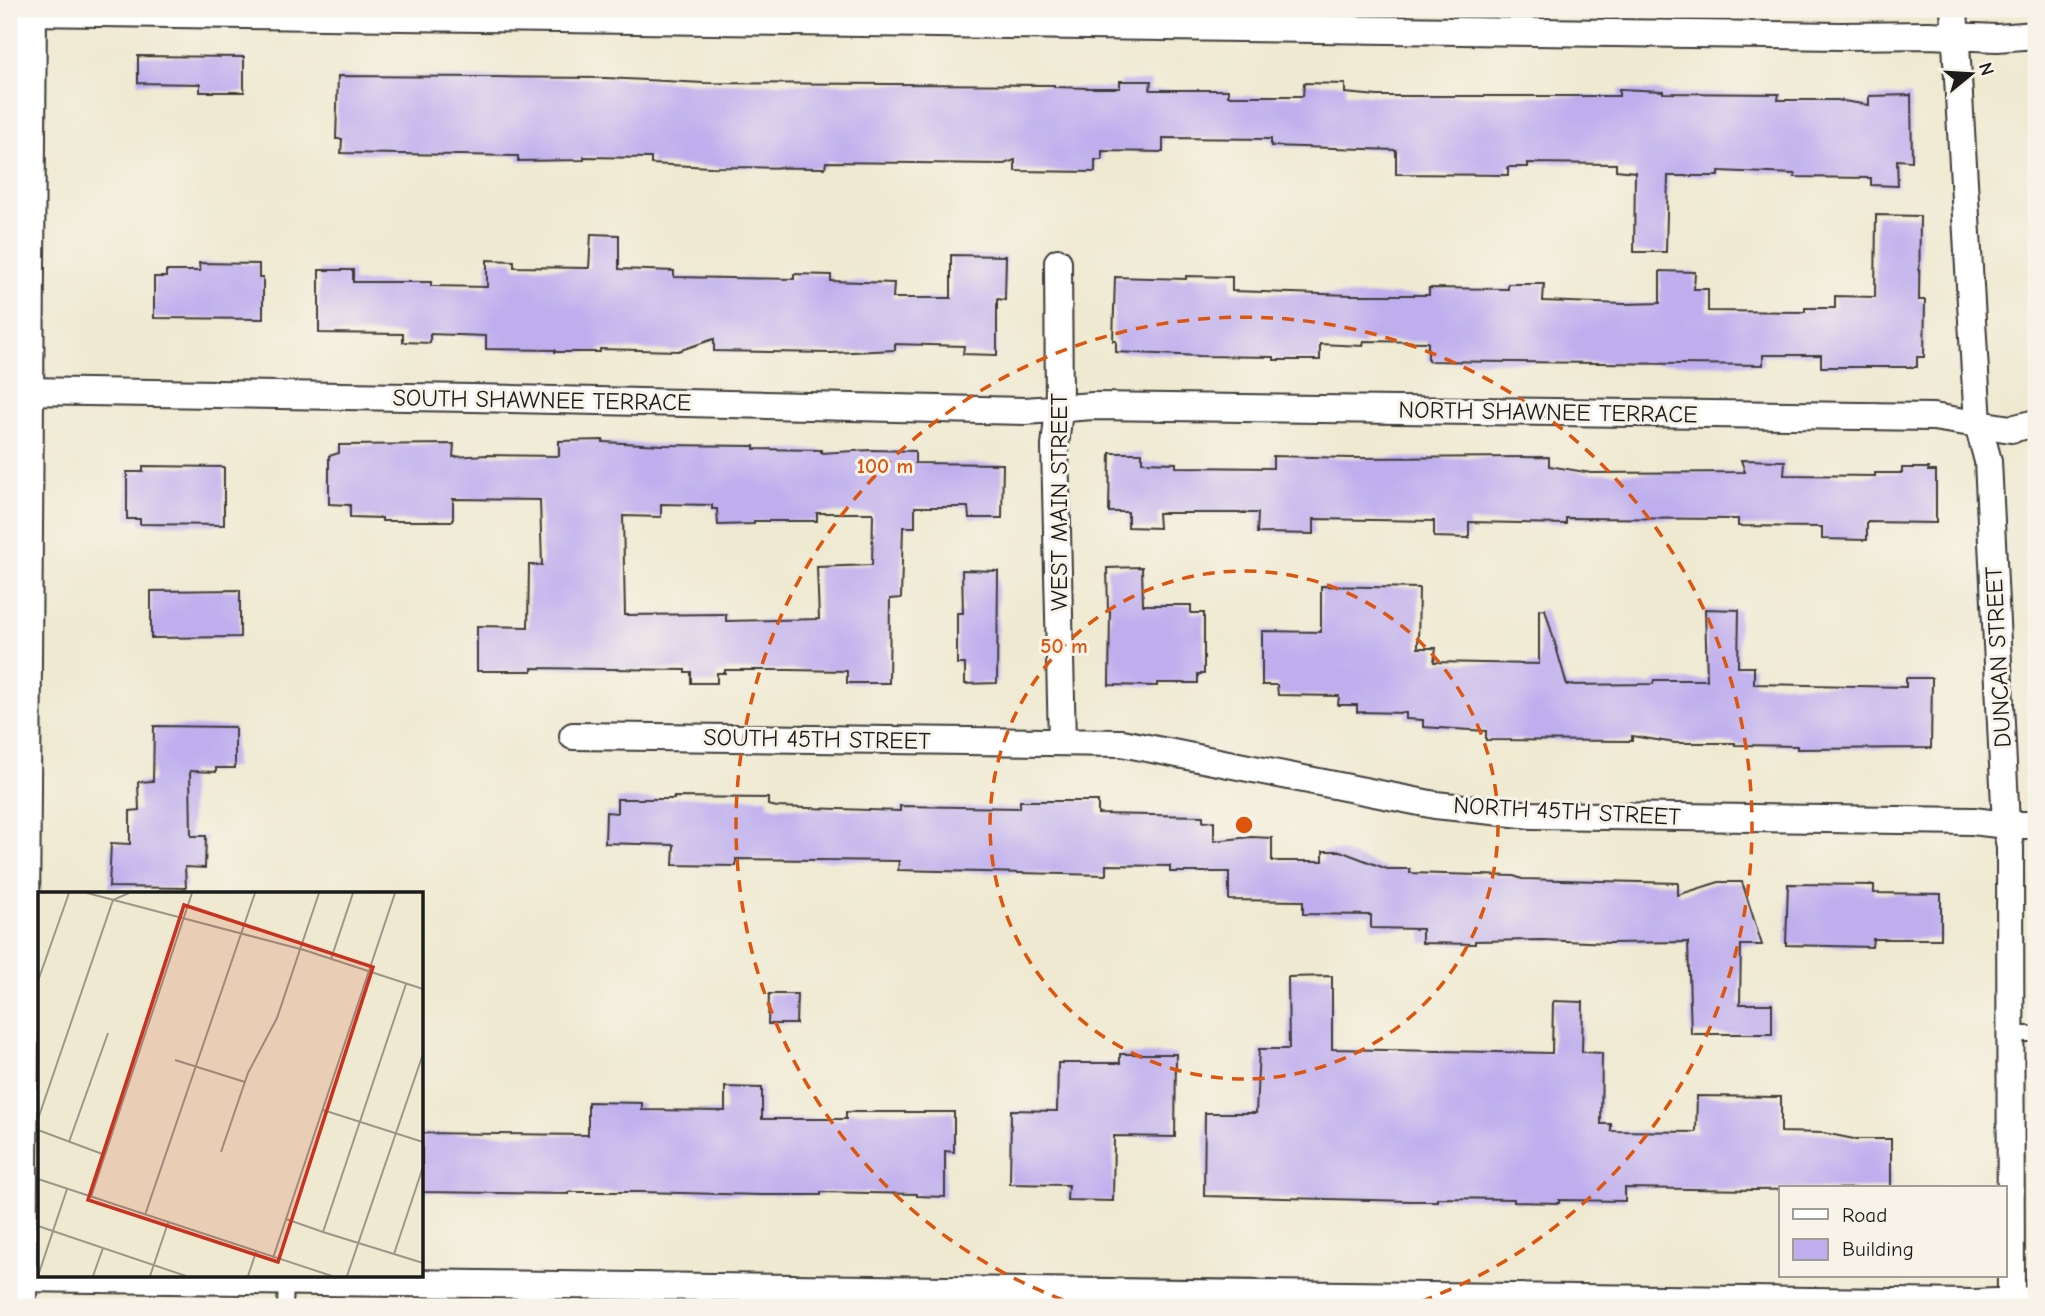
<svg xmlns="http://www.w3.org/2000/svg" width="2045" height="1316" font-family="'Comic Neue',sans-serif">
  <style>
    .building { fill: #beaeee; fill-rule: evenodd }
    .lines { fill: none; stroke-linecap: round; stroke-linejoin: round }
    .lane-casing { stroke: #3c3b37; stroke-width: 18 }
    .street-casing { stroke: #3c3b37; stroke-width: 30 }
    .secondary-casing { stroke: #3c3b37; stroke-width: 42 }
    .lane { stroke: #fff; stroke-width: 14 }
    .street { stroke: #fff; stroke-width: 26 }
    .secondary { stroke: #fff; stroke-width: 38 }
    .ring { fill: none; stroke: #de560d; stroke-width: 3.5; stroke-dasharray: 12 9 }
    .labels { text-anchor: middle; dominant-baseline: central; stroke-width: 6; stroke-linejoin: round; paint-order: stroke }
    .street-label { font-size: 24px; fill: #1c1c1c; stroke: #f7f3e8 }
    .inset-road { fill: none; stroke: #9b9789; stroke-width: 2 }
    .view { fill: #c8321e; fill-opacity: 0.15; stroke: #c8321e; stroke-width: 3.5 }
    .inset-edge { fill: none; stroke: #1c1c1c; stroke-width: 3.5 }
    .centre { fill: #de560d; stroke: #f7f3e8; stroke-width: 3.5 }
    .ring-label { font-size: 21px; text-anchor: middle; font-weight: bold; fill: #de560d; stroke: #f7f3e8; stroke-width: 6; stroke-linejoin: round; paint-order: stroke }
  </style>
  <rect width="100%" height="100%" fill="#f7f3e8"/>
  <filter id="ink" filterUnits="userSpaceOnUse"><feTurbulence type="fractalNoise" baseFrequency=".0143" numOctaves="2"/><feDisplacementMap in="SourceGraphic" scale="14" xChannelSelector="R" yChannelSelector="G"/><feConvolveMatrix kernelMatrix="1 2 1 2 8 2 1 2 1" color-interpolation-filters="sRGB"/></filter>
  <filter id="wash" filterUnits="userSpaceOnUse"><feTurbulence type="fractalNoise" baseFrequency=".00686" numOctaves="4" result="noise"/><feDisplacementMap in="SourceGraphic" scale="28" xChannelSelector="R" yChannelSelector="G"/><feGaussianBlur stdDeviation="1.57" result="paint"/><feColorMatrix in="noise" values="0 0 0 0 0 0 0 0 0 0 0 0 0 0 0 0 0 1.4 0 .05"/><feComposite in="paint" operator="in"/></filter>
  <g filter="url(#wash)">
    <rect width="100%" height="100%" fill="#efe9d1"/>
    <g id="blocks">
      <!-- building -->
      <path class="building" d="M138 56 244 57V92H200V84L138 83Z
        M338 76 606 78 704 83 1054 85V87L1090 88H1120V81H1151L1150 90H1228V96H1303L1304 83 1345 84V93L1378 96H1619V89L1663 91V93L1779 94 1778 100H1837L1869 105V96L1911 95 1912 161 1897 160 1898 186 1871 185V178L1795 177V174L1719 171V176H1668L1666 252H1634L1635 172 1616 170V164L1528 163V167H1508V175L1396 174V150L1271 146V139L1163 138V152L1102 151V160H1095V172L1015 171V160L1004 164 826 162 825 168 711 167 651 164V158L584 157V160L518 161V156L341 153 342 139H336Z
        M1876 215 1920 216 1919 300H1925L1924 357H1917V367H1821V355H1763V365L1428 361V342L1364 341 1363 346 1320 344V360H1274V357L1200 356 1116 352V341H1113L1115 277 1186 279V276L1232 277V291L1352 295H1429V288L1508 289V284H1544L1543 301 1624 304 1660 303V271L1695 272 1694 289H1708V311L1805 312V308H1835V296L1875 297Z
        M591 234 619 235V269L674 271V277L794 279V274L831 275V281L894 283 893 298H951V255L1006 256 1005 300 997 299V355L963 354 964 346 895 344V350L831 353 714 351V339L678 351 600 349V352H555V350L486 349V336L430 334V343L403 342V334L319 333V270H353V282H431V286L487 287V260L514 261V267L589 268Z
        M199 263 259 264V277H263V319L154 318V277H166V271H200Z
        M603 440V442L663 445 754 446V449L821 450V453L871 450 915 451V463L1003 464 1002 518H969L968 507H915V527H903L901 598 890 599 889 683H847V671L789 670H725V673H717V683H691V672H685V670L532 668V671H477V626L528 627 529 565H542L540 500 453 499V521H382V518L350 517V505L329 504V456L339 453V445L454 444 453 457 487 455 559 456V441ZM661 504 712 505V509H717L718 525 754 524V521H817V513H873L872 565 817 567 819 619 726 621V614L625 615 623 516 661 517Z
        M1110 453H1142V462L1176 463V467L1273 468V456L1351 458 1549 457V466L1591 473 1745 472 1741 460 1785 461 1784 475 1875 476V473H1902V468H1929L1928 471H1936V523L1867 522V540L1822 539V527L1738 526V519L1566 518V524L1469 522V538L1434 537V521L1314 519V534L1257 533 1258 513H1158L1159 528 1128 527V512H1109Z
        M143 466 224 467V525L140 524V519H127V472H143Z
        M1142 567 1143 605H1191V613H1204V674H1198V683H1157V686L1109 685 1110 611H1108L1107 568Z
        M962 570 998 571 997 683 965 684V664H957V613H963Z
        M1321 586 1419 588 1418 648H1436L1434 662 1539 664V610L1545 609 1567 685 1653 684 1654 680H1707L1705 609 1739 610 1738 667H1754V684L1906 687V678H1932L1931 748 1797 749V746L1735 745V743H1675L1632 736V741L1486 740V731L1423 727V720L1406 719V713L1357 712V705H1338L1339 696 1278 695 1277 685H1262V631L1321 632Z
        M240 590V637L151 638V591Z
        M154 726 235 727V768H216V772L190 771 191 836H206L205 868 185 867 186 888 109 887 111 843 130 844V811L139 810 138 782 153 781Z
        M674 797 768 798V805L777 807 900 811V806L1020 808V801H1098V814L1203 816V822L1214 821V841L1251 837 1272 838V861H1323V851H1340L1387 869H1410V873L1514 876 1522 879 1678 883V895L1719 882H1742L1762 945H1741L1740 1004H1772V1034H1691L1688 942 1610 943 1542 940 1475 941V944L1422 943V929L1371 928V915L1303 914V901L1229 900V872H1170V866L1106 865V875L898 870 899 861 736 859V866L673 865 674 845 605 843 606 812 617 813V799H674Z
        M1788 884 1874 885V893L1941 894V939H1873L1872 947 1786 945Z
        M1332 976V1049L1552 1053 1553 1001 1583 1002 1582 1052 1602 1053 1601 1124H1611V1131L1696 1132 1697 1096 1781 1097V1132L1824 1133 1854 1139H1891V1188L1754 1190 1625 1188V1201L1559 1200V1203L1514 1202V1199L1437 1198V1201H1412L1204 1196 1205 1113H1256L1259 1049H1289L1288 977Z
        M769 994H797L796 1024H768Z
        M1120 1054H1176L1175 1137 1114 1136 1113 1201 1067 1200 1068 1185 1010 1184 1011 1110 1057 1111 1058 1063H1120Z
        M725 1087 762 1088V1119H846V1112H954V1152L945 1151V1197L917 1196V1194L821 1192V1195H761L641 1192H568V1194L422 1192V1133L588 1135V1102L642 1103V1110L725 1111Z"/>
    </g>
  </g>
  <g filter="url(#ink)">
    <use href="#blocks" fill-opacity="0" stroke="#3c3b37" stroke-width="2"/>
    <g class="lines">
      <!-- lane casing -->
      <g class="lane-casing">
        <path id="lane" d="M2010 1034H2036
          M285 1307 286 1281"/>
      </g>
      <!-- street casing -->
      <g class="street-casing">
        <path id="street" d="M1954 9 1978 424 1988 461 2006 825 2010 847 2011 1307
          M27 12 1841 36 1929 35 1997 38 2036 35
          M1058 262 1059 409 1055 446 1062 742
          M24 391 472 398 1025 411 1093 406 1933 417 2011 429 2036 423
          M573 736 1122 743 1435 805 1532 815 1973 821 2006 825H2036
          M17 1278 1975 1303 2036 1300"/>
      </g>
      <!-- secondary casing -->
      <g class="secondary-casing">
        <path id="secondary" d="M17 1307 27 9"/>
      </g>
      <!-- lane -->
      <use href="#lane" class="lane"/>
      <!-- street -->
      <use href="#street" class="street"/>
      <!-- secondary -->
      <use href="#secondary" class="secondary"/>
    </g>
  </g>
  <!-- distance rings -->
  <g class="ring">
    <circle cx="1244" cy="825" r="254"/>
    <path d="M1083 1307A508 508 0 1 1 1405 1307"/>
  </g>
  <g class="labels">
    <!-- street labels -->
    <g class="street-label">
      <text transform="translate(542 400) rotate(1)">SOUTH SHAWNEE TERRACE</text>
      <text transform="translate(1548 412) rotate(1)">NORTH SHAWNEE TERRACE</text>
      <text transform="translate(1059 502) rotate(-90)">WEST MAIN STREET</text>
      <text transform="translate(1998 657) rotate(-93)">DUNCAN STREET</text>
      <text transform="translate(817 739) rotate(1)">SOUTH 45TH STREET</text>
      <text transform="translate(1567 811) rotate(3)">NORTH 45TH STREET</text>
    </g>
  </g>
  <!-- overview -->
  <g transform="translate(38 892)">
    <rect width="385" height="385" fill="#efe9d1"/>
    <path class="inset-road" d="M49 1 266 58 385 97M293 67 315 1M0 89 31 1M368 92 285 340 385 371M137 168 207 190M285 218 385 250M0 227 75 8 91 1M0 238 67 263M31 250 70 141M183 260 210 181 239 126 281 1M0 287 294 384M53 305 154 1M107 323 217 1M248 327 285 340M0 334 148 384M356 362 385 275M235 366 357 1M0 384 29 297M55 384 65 356M112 384 130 331M210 384 218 360M309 384 385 162"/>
    <path class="view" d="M146 13 335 75 240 370 50 308Z"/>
    <rect width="385" height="385" class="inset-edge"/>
  </g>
  <circle cx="1244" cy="825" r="10" class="centre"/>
  <g class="ring-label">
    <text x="885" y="473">100 m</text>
    <text x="1064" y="653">50 m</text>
  </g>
  <!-- margin -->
  <rect width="2045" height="1316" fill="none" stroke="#f7f3e8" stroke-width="35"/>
  <!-- legend -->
  <rect x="1779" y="1186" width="228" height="91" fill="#f7f3e8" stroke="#9f9d96" stroke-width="2"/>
  <rect x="1793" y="1209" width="35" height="10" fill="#ffffff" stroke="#9f9d96" stroke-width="2"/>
  <text x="1842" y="1222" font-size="21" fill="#1c1c1c">Road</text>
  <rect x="1793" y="1239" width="35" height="21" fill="#beaeee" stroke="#9f9d96" stroke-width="2"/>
  <text x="1842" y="1256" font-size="21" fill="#1c1c1c">Building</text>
  <!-- north arrow -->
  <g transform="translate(1971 74) rotate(72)" stroke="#f7f3e8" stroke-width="5" paint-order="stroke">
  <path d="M0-5L12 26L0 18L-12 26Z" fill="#1c1c1c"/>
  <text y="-10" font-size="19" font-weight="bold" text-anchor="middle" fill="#1c1c1c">N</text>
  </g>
</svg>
